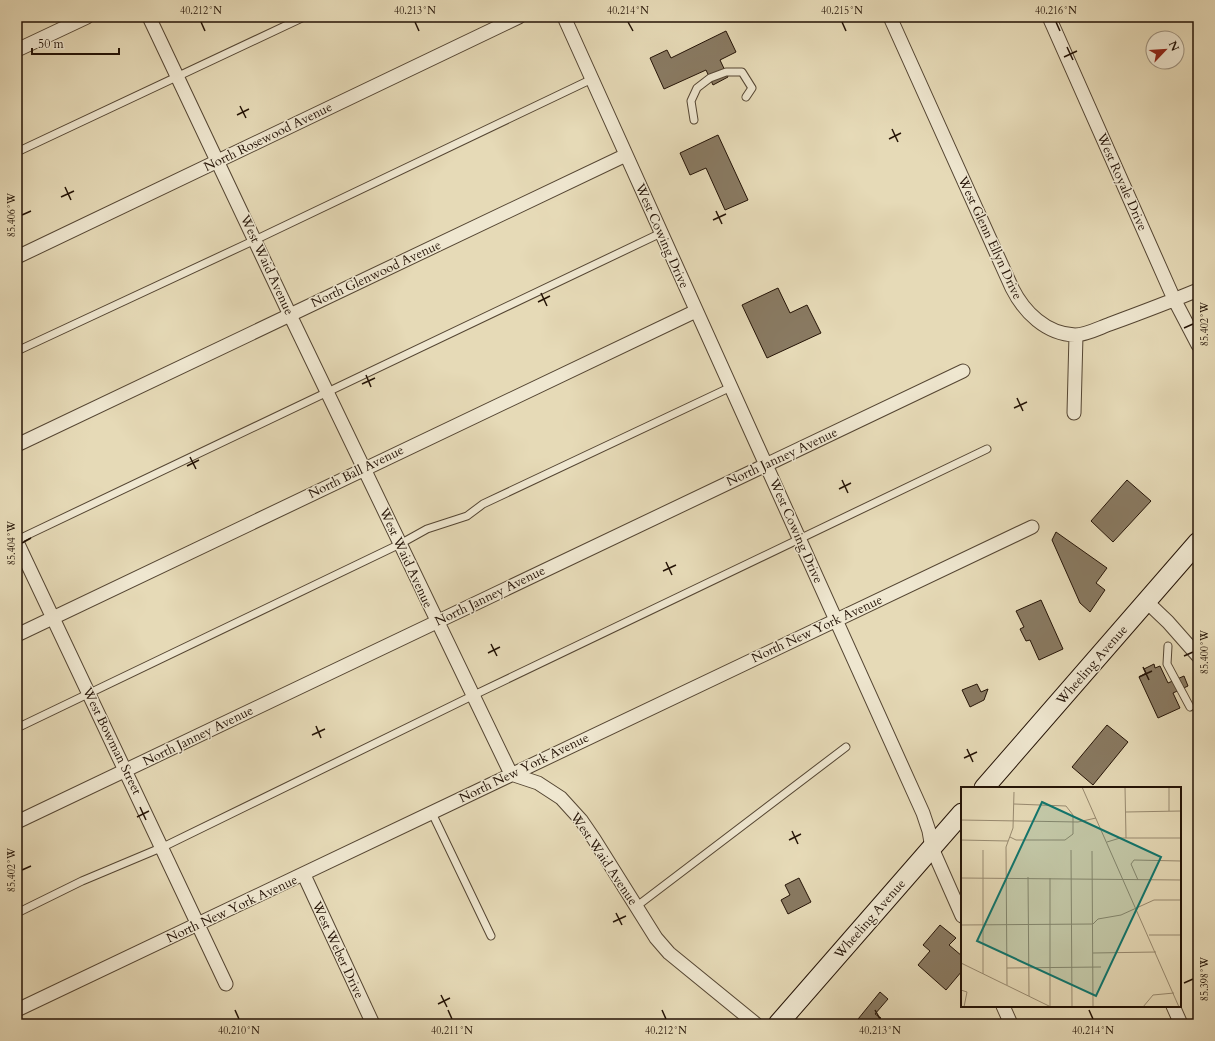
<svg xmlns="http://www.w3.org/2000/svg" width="1215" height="1041" font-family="Cardo,serif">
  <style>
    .building { fill: #897a62; stroke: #241306 }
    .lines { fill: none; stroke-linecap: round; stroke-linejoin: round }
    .lane-casing { stroke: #544532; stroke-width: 9 }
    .street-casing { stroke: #544532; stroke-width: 15 }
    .secondary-casing { stroke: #241306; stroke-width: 21 }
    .lane { stroke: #efe7d0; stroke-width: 7 }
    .street { stroke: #efe7d0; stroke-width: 13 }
    .secondary { stroke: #efe7d0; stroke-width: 19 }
    .ticks { fill: none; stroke: #241306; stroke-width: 1.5 }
    .labels { text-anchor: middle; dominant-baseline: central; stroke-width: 3; stroke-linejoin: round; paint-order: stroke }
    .street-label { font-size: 13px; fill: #241306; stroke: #efe7d0 }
    .inset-road { fill: none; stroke: #988a70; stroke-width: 1 }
    .view { fill: #0f766e; fill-opacity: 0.15; stroke: #0f766e; stroke-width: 2 }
    .inset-edge { fill: none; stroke: #241306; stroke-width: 2 }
    .neatline { fill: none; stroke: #241306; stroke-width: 1.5 }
    .ticks-label { font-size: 10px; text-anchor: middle; fill: #241306 }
  </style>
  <rect width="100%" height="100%" fill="#e6dab7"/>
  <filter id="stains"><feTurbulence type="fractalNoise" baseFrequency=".005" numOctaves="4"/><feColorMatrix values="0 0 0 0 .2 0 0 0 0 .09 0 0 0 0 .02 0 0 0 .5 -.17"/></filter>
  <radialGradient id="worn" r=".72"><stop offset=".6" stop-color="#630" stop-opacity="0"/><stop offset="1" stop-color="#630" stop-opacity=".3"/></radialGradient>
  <!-- building -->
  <path class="building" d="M726 31 736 52 720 60 728 77 713 85 706 70 664 89 650 58 667 50 671 58Z
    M718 135 748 200 725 210 706 168 690 175 680 153Z
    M778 288 790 313 807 305 821 333 767 358 742 305Z
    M1127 480 1151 501 1113 542 1091 521Z
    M1056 532 1107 568 1096 583 1105 590 1090 612 1080 603 1052 540Z
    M1041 600 1063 649 1039 660 1030 640 1026 641 1020 629 1024 627 1016 611Z
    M1154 664 1155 668 1160 666 1168 683 1184 676 1188 686 1173 693 1180 708 1158 718 1139 677 1146 673 1144 669Z
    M977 684 981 692 988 689 984 700 970 707 962 690Z
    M1107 725 1128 742 1093 785 1072 767Z
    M799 878 811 902 788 914 781 900 790 895 785 885Z
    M940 925 956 938 949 945 962 956V971L946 990 918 965 930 951 923 945Z
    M880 992 888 999 875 1014 881 1018 876 1024H854Z"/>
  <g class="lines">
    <!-- lane casing -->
    <g class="lane-casing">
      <path id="lane" d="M694 120 691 101 697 88 710 78 726 72H742L752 88 746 97
        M17 152 304 17
        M17 351 255 240 592 79
        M17 540 661 233
        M1168 646 1167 664 1190 707
        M17 728 400 544 427 529 467 516 483 504 731 387
        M432 813 491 936
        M637 906 846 747
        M17 913 82 881 163 847 472 696 987 449"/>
    </g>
    <!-- street casing -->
    <g class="street-casing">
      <path id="street" d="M149 17 290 315 511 774 538 783 561 798 581 820 594 839 656 938 669 953 756 1024
        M564 17 923 813 929 831 932 848 962 916
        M890 17 1012 288C1024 312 1046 334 1075 335 1086 335 1099 328 1110 324 1140 313 1169 302 1198 290
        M1049 17 1174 299 1198 345
        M17 50 87 17
        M17 257 519 17
        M1074 413 1076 335
        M17 445 626 155
        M17 542 226 984
        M1147 602 1168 622 1198 656
        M17 635 696 311
        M17 822 963 371
        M304 875 373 1024
        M1003 1006 1011 1024
        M1173 1006 1181 1024
        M17 1010 1032 527"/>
    </g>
    <!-- secondary casing -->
    <g class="secondary-casing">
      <path id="secondary" d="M984 788 1198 542
        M778 1024 962 813"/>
    </g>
    <!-- lane -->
    <use href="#lane" class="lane"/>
    <!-- street -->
    <use href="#street" class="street"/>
    <!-- secondary -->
    <use href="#secondary" class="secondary"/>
  </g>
  <!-- ticks -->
  <path class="ticks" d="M201 22 205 31M415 22 419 31M628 22 633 31M842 22 846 31M1056 22 1060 31M1067 47 1073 60M1064 57 1077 51M240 106 246 118M237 115 249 109M892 129 898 142M889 139 901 133M65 187 71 200M61 197 74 191M716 211 722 224M22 215 31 211M713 220 726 214M541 293 547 306M538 302 550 296M1184 328 1193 324M366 375 371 387M362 384 375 378M1017 398 1023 411M1014 408 1027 402M190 457 196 469M187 466 199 460M842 480 848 493M839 489 851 483M22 543 31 538M666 562 672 575M663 571 676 565M491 644 497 656M488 653 500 647M1184 656 1193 652M1143 667 1149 680M1139 677 1152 671M316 726 321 738M312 735 325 729M967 749 973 762M964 758 977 752M140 807 146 820M137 817 149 811M792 831 798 844M789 840 801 834M22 870 31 866M616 913 622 925M613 922 626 916M1184 983 1193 979M441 995 447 1007M438 1004 450 998M235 1010 239 1019M448 1010 452 1019M662 1010 666 1019M875 1010 880 1019M1089 1010 1093 1019"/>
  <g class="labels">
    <!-- street labels -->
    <g class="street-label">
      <text transform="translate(268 137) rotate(-26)">North Rosewood Avenue</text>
      <text transform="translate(1122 182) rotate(66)">West Royale Drive</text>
      <text transform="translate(662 236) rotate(66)">West Cowing Drive</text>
      <text transform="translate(990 238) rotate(65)">West Glenn Ellyn Drive</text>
      <text transform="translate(267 265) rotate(65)">West Waid Avenue</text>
      <text transform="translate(376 274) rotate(-25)">North Glenwood Avenue</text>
      <text transform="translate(782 457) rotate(-25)">North Janney Avenue</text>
      <text transform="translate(356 472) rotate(-26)">North Ball Avenue</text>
      <text transform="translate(796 531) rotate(66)">West Cowing Drive</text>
      <text transform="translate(406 558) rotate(65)">West Waid Avenue</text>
      <text transform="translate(490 596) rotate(-26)">North Janney Avenue</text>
      <text transform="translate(817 629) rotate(-25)">North New York Avenue</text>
      <text transform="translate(1092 665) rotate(-49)">Wheeling Avenue</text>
      <text transform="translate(198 736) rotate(-26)">North Janney Avenue</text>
      <text transform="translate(112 741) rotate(64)">West Bowman Street</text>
      <text transform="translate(524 768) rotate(-26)">North New York Avenue</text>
      <text transform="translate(604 859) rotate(56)">West Waid Avenue</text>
      <text transform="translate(232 909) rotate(-25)">North New York Avenue</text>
      <text transform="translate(870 919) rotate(-49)">Wheeling Avenue</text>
      <text transform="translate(338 950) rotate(65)">West Weber Drive</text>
    </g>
  </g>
  <!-- overview -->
  <g transform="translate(961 787)">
    <rect width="220" height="220" fill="#e6dab7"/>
    <path class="inset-road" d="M121 0 218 220M164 0 165 51M208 0V24M165 25 220 24M0 33 117 35 135 31M49 50 55 53H104L112 47V28L105 19 53 17M0 53 47 54M146 55 159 51H220M22 63V187M110 63 111 220M131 64 132 220M67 90 68 209M0 91 220 93M89 91V219M177 93 170 77 173 73 220 74M0 138 132 137 137 132 160 128 193 113H220M188 148H220M132 166 195 165M0 176 90 220M46 181 140 180M46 198 45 60 52 41 53 5M0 203 6 205 3 220M182 220 192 208 213 206"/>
    <path class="view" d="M81 15 200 70 135 209 16 154Z"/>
    <rect width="220" height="220" class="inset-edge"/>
  </g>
  <!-- margin -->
  <rect width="1215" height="1041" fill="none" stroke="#e6dab7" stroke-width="44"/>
  <!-- north arrow -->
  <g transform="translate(1165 50) rotate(65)"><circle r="19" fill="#efe7d0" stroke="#9e927f"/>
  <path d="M0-3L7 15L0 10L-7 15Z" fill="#8f2418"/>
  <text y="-6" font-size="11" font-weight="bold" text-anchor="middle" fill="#241306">N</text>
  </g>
  <!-- scale -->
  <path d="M32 48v6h87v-6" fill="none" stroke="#241306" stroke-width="2"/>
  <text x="38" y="48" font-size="12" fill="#241306" stroke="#efe7d0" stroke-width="3" paint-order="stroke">50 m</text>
  <rect x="22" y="22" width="1171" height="997" class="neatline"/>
  <g class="ticks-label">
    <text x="201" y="14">40.212°N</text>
    <text x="415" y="14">40.213°N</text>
    <text x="628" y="14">40.214°N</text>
    <text x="842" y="14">40.215°N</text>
    <text x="1056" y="14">40.216°N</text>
    <text transform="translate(11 215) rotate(-90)" y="4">85.406°W</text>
    <text transform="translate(1204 324) rotate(-90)" y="4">85.402°W</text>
    <text transform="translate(11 543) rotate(-90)" y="4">85.404°W</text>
    <text transform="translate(1204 652) rotate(-90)" y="4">85.400°W</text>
    <text transform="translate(11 870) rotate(-90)" y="4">85.402°W</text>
    <text transform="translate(1204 979) rotate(-90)" y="4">85.398°W</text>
    <text x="239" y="1034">40.210°N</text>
    <text x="452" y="1034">40.211°N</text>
    <text x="666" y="1034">40.212°N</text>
    <text x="880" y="1034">40.213°N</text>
    <text x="1093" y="1034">40.214°N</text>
  </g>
  <rect width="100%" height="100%" filter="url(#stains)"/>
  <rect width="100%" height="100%" fill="url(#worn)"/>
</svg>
